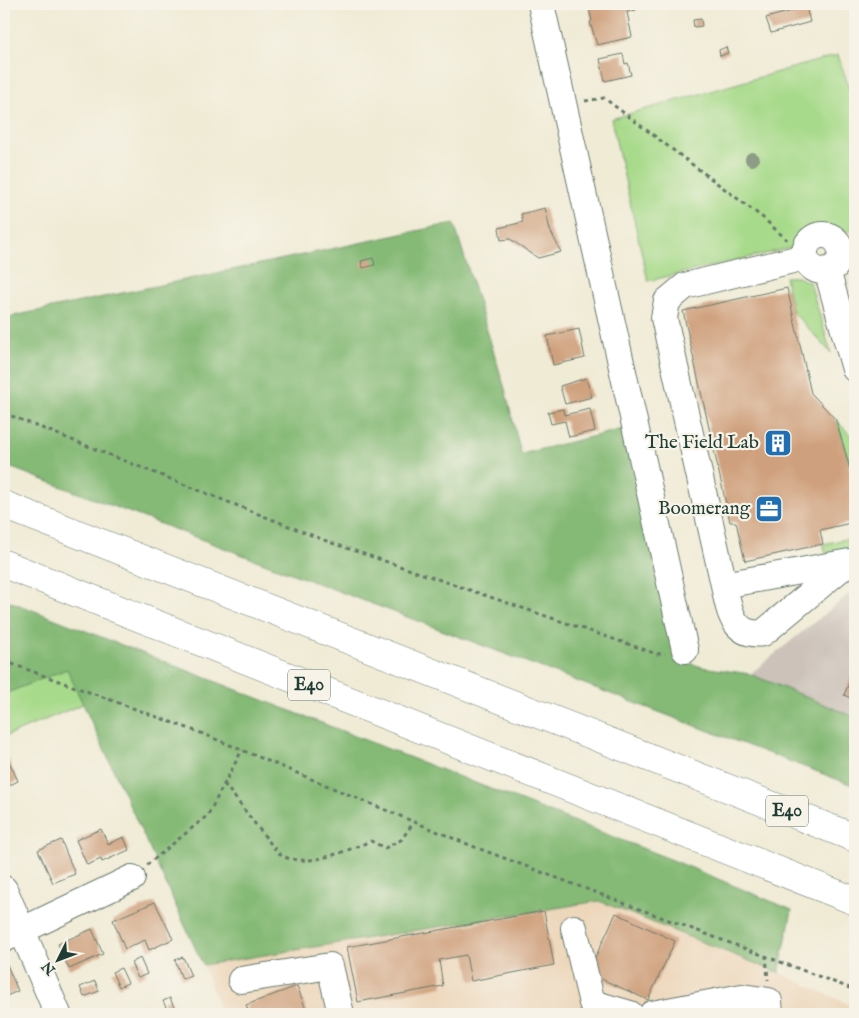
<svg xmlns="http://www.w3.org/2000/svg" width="859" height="1018" font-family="'IM FELL English',serif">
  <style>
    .built { fill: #edd7bb }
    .industrial { fill: #ccc2b9 }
    .green { fill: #a7da8a; stroke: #638c5f }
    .forest { fill: #85ba76; stroke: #527c55 }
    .building { fill: #cfa07d }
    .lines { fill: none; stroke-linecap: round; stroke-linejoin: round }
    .minor-casing { stroke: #687a6c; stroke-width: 28 }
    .highway-casing { stroke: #687a6c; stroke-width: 29 }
    .path { stroke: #687a6c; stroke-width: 3; stroke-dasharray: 4 4; stroke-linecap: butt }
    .minor { stroke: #fff; stroke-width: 26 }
    .highway { stroke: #fff; stroke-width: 28 }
    .tree { fill: #8c9c86 }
    .labels { text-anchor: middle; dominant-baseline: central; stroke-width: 4.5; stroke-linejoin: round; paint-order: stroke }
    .shield { fill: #f7f3e8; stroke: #60746a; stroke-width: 1 }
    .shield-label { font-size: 18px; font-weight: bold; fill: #1f3d34 }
    .poi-label { font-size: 19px; fill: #1f3d34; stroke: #f7f3e8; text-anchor: end }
  </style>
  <rect width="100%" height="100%" fill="#f7f3e8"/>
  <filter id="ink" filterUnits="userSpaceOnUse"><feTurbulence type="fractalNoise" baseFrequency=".02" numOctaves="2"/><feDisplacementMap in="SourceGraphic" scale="10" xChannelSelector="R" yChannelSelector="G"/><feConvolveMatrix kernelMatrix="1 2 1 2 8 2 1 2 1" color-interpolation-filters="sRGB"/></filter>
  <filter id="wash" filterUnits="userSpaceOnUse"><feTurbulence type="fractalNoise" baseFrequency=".0096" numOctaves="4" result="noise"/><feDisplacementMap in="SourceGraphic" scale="20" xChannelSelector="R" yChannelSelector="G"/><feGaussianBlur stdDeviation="1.12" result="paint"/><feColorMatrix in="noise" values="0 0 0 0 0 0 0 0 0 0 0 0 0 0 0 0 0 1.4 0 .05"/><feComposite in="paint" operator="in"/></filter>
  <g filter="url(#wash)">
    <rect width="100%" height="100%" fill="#f0ebd5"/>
    <!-- built -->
    <path class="built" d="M599 901 766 967 855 1007V1014H222L203 965Z"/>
    <!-- industrial -->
    <path class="industrial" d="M855 589V717L750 674 832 608Z"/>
    <!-- green -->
    <path class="green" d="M838 55 855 105V230C828 239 816 208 795 247L648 281 611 119Z
      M785 277H798L810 283 831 353 793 312Z
      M836 420 855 440V449L850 466Z
      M855 537V554L828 560 823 544Z
      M67 668 83 704 4 737V694Z"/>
    <!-- forest -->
    <path class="forest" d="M454 223 505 389 521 454 623 429 677 659 702 667 750 674 855 717V786L4 465V318Z
      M4 599 675 861 792 910 779 973 599 901 203 965 67 669 4 694Z"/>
    <g id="blocks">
      <!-- building -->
      <path class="building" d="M588 4H635L636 10 627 12 632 37 597 45 590 22 592 21Z
        M806 7 810 22 771 33 766 18Z
        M701 19 702 26 694 27 693 20Z
        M726 47 728 53 720 56 719 50Z
        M623 54 625 64 628 63 631 75 605 81 600 59Z
        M545 208 550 230 561 252 538 258 510 239 501 240 499 228 523 222 521 214Z
        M373 258 375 265 363 268 361 261Z
        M787 288 811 393 836 420 855 486V522L820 530 823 544 745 561 736 522H730L683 311Z
        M579 329 585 358 553 365 547 336Z
        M586 378 592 397 565 404 560 386Z
        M563 409 564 415 590 409 595 431 569 437 565 421 551 424 548 412Z
        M855 668V700L844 695Z
        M4 750 18 781 4 788Z
        M101 829 108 844 124 837 129 850 102 862 101 859 87 865 76 840Z
        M61 840 75 874 53 883 38 850Z
        M155 902 173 939 149 950 145 940 125 949 113 920Z
        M544 911 554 965 471 981 466 955 439 960 443 986 358 1002 347 947Z
        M616 913 675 941 648 1000 588 973Z
        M92 929 103 954 69 969 58 944Z
        M183 957 191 976 182 979 175 960Z
        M140 958 147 974 138 978 131 963Z
        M7 965 18 991 4 997V966Z
        M121 968 128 983 119 987 112 972Z
        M95 981 99 991 84 997 80 987Z
        M297 986 308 1014H250L246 1005Z
        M170 998 177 1014H169L163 1001Z"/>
    </g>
  </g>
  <g filter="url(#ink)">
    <use href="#blocks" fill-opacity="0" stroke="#687a6c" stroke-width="1"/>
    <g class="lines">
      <!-- minor casing -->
      <g class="minor-casing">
        <path id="minor" d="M541 4 685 650
          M805 253a18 18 0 1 1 36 0a18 18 0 1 1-36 0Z
          M805 257 685 286 667 301 664 318 724 585 855 561
          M827 270 855 369
          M724 585C729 609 732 637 763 633L846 564
          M4 889 58 1014
          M574 928 592 1003 630 1014
          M4 939 132 878
          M241 980 330 966 341 1014
          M652 1014 742 997 769 1001 770 1014"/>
      </g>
      <!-- highway casing -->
      <g class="highway-casing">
        <path id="highway" d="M4 505 855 838
          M4 564 855 901"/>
      </g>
      <!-- path -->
      <path class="path" d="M585 101 604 98 762 217 787 240
        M4 413 329 542 657 654 665 653
        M4 661 201 733 472 846 855 990
        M224 784C233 794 277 854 282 856 309 868 345 851 371 841L385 848 401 840 414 822
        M147 865 208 815 242 750
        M766 955 768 980"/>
      <!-- minor -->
      <use href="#minor" class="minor"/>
      <!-- highway -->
      <use href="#highway" class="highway"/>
    </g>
    <!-- trees -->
    <circle class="tree" cx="752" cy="159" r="7"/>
  </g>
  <!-- icons -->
  <defs>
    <g id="building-square" transform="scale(1.4375)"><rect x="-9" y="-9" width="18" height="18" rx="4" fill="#1f6fb2" stroke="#f7f3e8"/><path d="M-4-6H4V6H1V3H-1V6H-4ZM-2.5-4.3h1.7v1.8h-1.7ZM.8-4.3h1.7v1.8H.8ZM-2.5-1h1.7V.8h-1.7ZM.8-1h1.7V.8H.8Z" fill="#fff"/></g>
    <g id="office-square" transform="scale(1.4375)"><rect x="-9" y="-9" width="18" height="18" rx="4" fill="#1f6fb2" stroke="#f7f3e8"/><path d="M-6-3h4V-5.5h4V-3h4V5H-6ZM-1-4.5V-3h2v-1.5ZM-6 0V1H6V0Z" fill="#fff"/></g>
  </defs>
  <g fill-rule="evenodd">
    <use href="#building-square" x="778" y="443"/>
    <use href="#office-square" x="769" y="509"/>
  </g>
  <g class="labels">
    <!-- shield labels -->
    <g class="shield">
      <rect x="288" y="669.5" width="42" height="31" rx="4"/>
      <rect x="766" y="795.5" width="42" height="31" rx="4"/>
    </g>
    <g class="shield-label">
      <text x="309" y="685">E40</text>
      <text x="787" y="811">E40</text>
    </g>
    <!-- poi labels -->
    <g class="poi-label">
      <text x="759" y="443">The Field Lab</text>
      <text x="750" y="509">Boomerang</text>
    </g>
  </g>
  <!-- margin -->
  <rect width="859" height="1018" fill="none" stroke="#f7f3e8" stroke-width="20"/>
  <!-- north arrow -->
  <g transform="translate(58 960) rotate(228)" stroke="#f7f3e8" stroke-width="4" paint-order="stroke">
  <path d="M0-4L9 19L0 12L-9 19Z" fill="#1f3d34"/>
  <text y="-8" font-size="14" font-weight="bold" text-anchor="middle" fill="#1f3d34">N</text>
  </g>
</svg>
